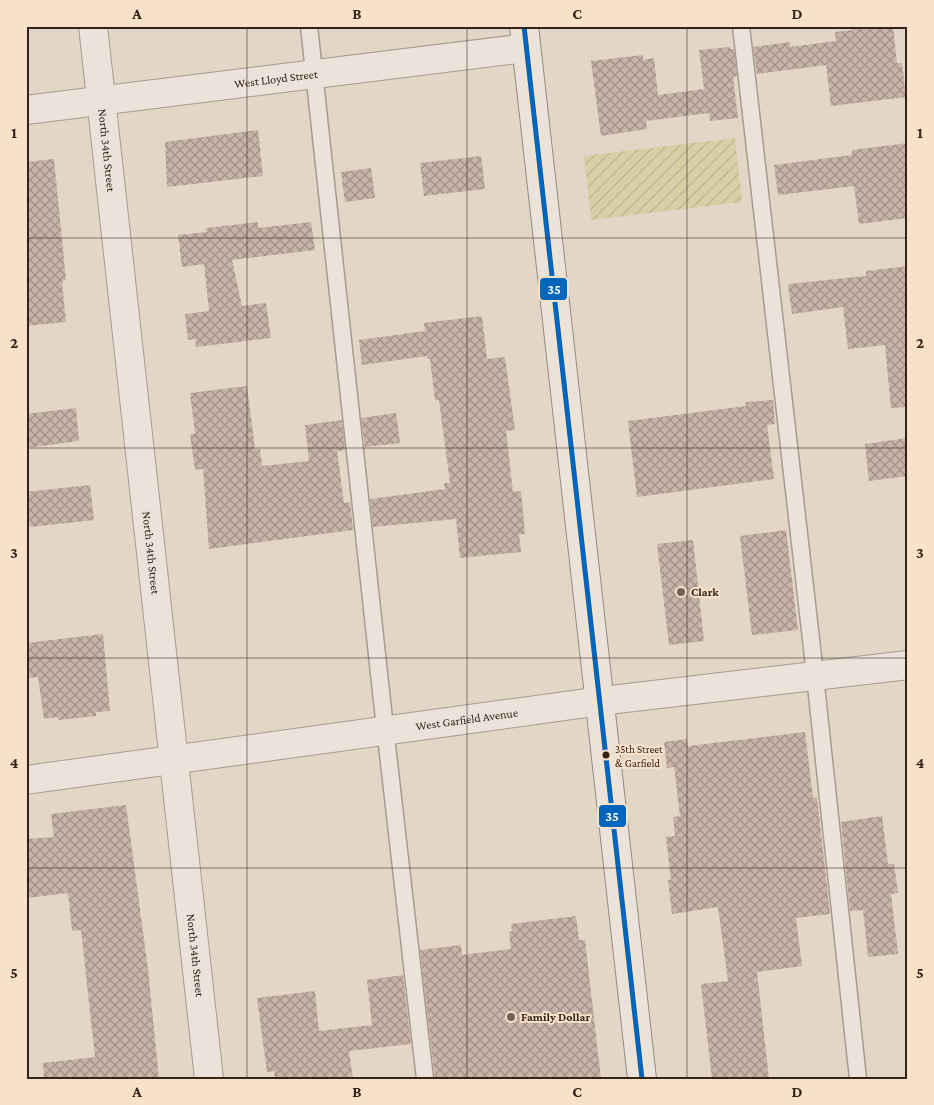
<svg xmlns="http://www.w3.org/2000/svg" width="934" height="1105" font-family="'Crimson Pro',serif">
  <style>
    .garden { fill: url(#garden-furrows) }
    .building { fill: url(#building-cross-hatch) }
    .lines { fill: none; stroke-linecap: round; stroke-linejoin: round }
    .lane-casing { stroke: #a79b90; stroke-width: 19 }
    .street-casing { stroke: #a79b90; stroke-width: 30 }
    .secondary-casing { stroke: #978b80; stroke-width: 30 }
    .lane { stroke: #ebe3d9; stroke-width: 16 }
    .street { stroke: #ebe3d9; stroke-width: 28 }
    .secondary { stroke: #ebe3d9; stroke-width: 28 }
    .bus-1-casing { stroke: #f7e2c9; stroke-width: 9 }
    .bus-1 { stroke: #0065bd; stroke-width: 5 }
    .grid { fill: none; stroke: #352219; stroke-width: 1; stroke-opacity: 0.55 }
    .poi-dot { fill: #726156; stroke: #f7e2c9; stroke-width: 2 }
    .bus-dot { fill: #352219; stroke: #f7e2c9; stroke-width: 2 }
    .labels { text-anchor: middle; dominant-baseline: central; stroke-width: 4; stroke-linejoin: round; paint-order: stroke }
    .bus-label { font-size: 11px; fill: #352219; stroke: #f7e2c9; text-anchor: start }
    .street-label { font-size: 12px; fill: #352219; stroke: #f7e2c9 }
    .poi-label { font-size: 12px; font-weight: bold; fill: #352219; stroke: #f7e2c9; text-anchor: start }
    .line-badge { stroke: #f7e2c9; stroke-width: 2 }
    .badge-label { font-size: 14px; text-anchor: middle; font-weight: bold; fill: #fff }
    .neatline { fill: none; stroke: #352219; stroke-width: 2 }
    .grid-label { font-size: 16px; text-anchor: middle; font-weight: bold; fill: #352219 }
  </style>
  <defs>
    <pattern id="garden-furrows" width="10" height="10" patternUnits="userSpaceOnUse" patternTransform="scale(1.25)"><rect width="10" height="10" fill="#d7d0a7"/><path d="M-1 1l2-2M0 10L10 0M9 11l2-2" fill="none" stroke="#b9b28f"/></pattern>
    <pattern id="building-cross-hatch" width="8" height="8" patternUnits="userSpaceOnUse" patternTransform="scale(1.25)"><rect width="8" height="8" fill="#c7b3a7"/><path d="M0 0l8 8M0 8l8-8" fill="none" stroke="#a29187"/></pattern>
  </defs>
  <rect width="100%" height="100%" fill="#e3d6c6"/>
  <!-- garden -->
  <path class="garden" d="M735 138 742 202 591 220 584 156Z"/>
  <!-- building -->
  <path class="building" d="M851 26H893L897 63H902L906 97 831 106 826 65 757 74 753 47 790 42V47L836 41 835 32 852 30Z
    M730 47V49H734L737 76 733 77 738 118 710 121 709 113 646 121 647 129 601 136 591 61 643 55V60L654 58 658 95 704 89 699 50Z
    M258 130 263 176 167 187 165 142Z
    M908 143V218L859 224 854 186 778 195 774 165 852 155V150Z
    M481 156 485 189 424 196 420 163Z
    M54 159 66 280 62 281 66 322 26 326V162Z
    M371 168 375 198 345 202 341 172Z
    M258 222V228L311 222 315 250 232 260 242 306 266 303 271 338 196 347 195 339 188 340 185 314 209 311 204 264 182 267 178 235 207 232 206 228Z
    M908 266V407L891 408 885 345 848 349 843 307 792 314 788 284 866 276V271Z
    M482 316 487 359 505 357 515 430 506 431 513 492 521 491 525 534H519L521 552 460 558 456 519 373 527 370 499 445 489 444 483H450L439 400H435L430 359H428L427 356 362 365 359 340 425 331 424 323Z
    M247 386 255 449H260L262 466 309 461 305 425 342 420 345 450 337 451 344 503 350 502 353 530 209 549 203 469 195 470 190 434H195L190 393Z
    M773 400 775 424 767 425 774 479 637 497 628 421 746 406 745 402Z
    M76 408 79 441 26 448V414Z
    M396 413 400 443 365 447 361 418Z
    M908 438V476L869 481 865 444Z
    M90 485 94 520 30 527 26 492Z
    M786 530 798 630 752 635 740 536Z
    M693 540 704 641 669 645 657 544Z
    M103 634 110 711 96 712V716L59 720 58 717 44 719 38 677 28 678 26 643Z
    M805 732 813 798 817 797 830 914 796 918 802 966 757 972 769 1079H712L701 984 728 981 718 907 672 914 668 880H671L666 837 675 836 673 817 680 816 674 767 667 768 664 742 687 739 688 746Z
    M126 805 148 969 159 1079H44L43 1063 95 1057 81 930 72 931 68 893 26 898V839L54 837 51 814Z
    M882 816 888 864H894L898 893 891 894 898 954 868 957 863 910 850 911 841 822Z
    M576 916 579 940H585L601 1079H435L420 950 461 945 462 955 511 949 509 932 512 931 511 924Z
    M403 975 411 1044 349 1051 353 1079H275L274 1071 267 1072 257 998 315 991 319 1031 372 1025 367 980Z"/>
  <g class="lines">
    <!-- lane casing -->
    <g class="lane-casing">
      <path id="lane" d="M309 26 382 701 425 1079
        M741 26 812 648 858 1079"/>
    </g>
    <!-- street casing -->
    <g class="street-casing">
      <g id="street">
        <path id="s1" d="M93 26 209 1079"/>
        <path id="s2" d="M26 110 526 48"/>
        <path id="s3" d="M26 780 601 701 908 665"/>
      </g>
    </g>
    <!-- secondary casing -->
    <g class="secondary-casing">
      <path id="secondary" d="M524 26 642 1079"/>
    </g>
    <!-- lane -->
    <use href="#lane" class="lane"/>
    <!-- street -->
    <use href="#street" class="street"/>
    <!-- secondary -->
    <use href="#secondary" class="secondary"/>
    <!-- bus-1 casing -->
    <g class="bus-1-casing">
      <path id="bus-1" d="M524 26 642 1079"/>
    </g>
    <!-- bus-1 -->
    <use href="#bus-1" class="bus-1"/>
  </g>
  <!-- grid -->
  <path class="grid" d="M247 26V1079M467 26V1079M687 26V1079M26 238H908M26 448H908M26 658H908M26 868H908"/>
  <!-- markers -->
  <g class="poi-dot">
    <circle cx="681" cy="592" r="5"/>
    <circle cx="511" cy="1017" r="5"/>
  </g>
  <circle class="bus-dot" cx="606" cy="755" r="4.5"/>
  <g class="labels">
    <!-- bus labels -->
    <g class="bus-label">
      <text x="615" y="749">35th Street<tspan x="615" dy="14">&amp; Garfield</tspan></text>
    </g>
    <!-- street labels -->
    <g class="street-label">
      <text stroke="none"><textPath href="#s2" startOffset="252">West Lloyd Street</textPath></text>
      <text stroke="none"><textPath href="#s1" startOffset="125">North 34th Street</textPath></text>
      <text stroke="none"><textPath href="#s1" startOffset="530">North 34th Street</textPath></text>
      <text stroke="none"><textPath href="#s3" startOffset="445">West Garfield Avenue</textPath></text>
      <text stroke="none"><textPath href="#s1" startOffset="935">North 34th Street</textPath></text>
    </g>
    <!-- poi labels -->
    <g class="poi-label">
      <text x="691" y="592">Clark</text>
      <text x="521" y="1017">Family Dollar</text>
    </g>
  </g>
  <g class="line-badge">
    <rect x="539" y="277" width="29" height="24" rx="5" fill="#0065bd"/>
    <rect x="598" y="804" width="29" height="24" rx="5" fill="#0065bd"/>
  </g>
  <g class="badge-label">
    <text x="554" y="294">35</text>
    <text x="612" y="821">35</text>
  </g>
  <!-- border -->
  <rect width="934" height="1105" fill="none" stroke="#f7e2c9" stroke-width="55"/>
  <rect x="28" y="28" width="878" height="1050" class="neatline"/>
  <g class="grid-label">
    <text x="137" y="19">A</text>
    <text x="357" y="19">B</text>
    <text x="577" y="19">C</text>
    <text x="797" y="19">D</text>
    <text x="14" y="138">1</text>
    <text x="920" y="138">1</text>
    <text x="14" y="348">2</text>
    <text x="920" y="348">2</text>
    <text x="14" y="558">3</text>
    <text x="920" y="558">3</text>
    <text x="14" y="768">4</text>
    <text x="920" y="768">4</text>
    <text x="14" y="978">5</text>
    <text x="920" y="978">5</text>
    <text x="137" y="1097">A</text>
    <text x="357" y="1097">B</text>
    <text x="577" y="1097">C</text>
    <text x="797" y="1097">D</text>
  </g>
</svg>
